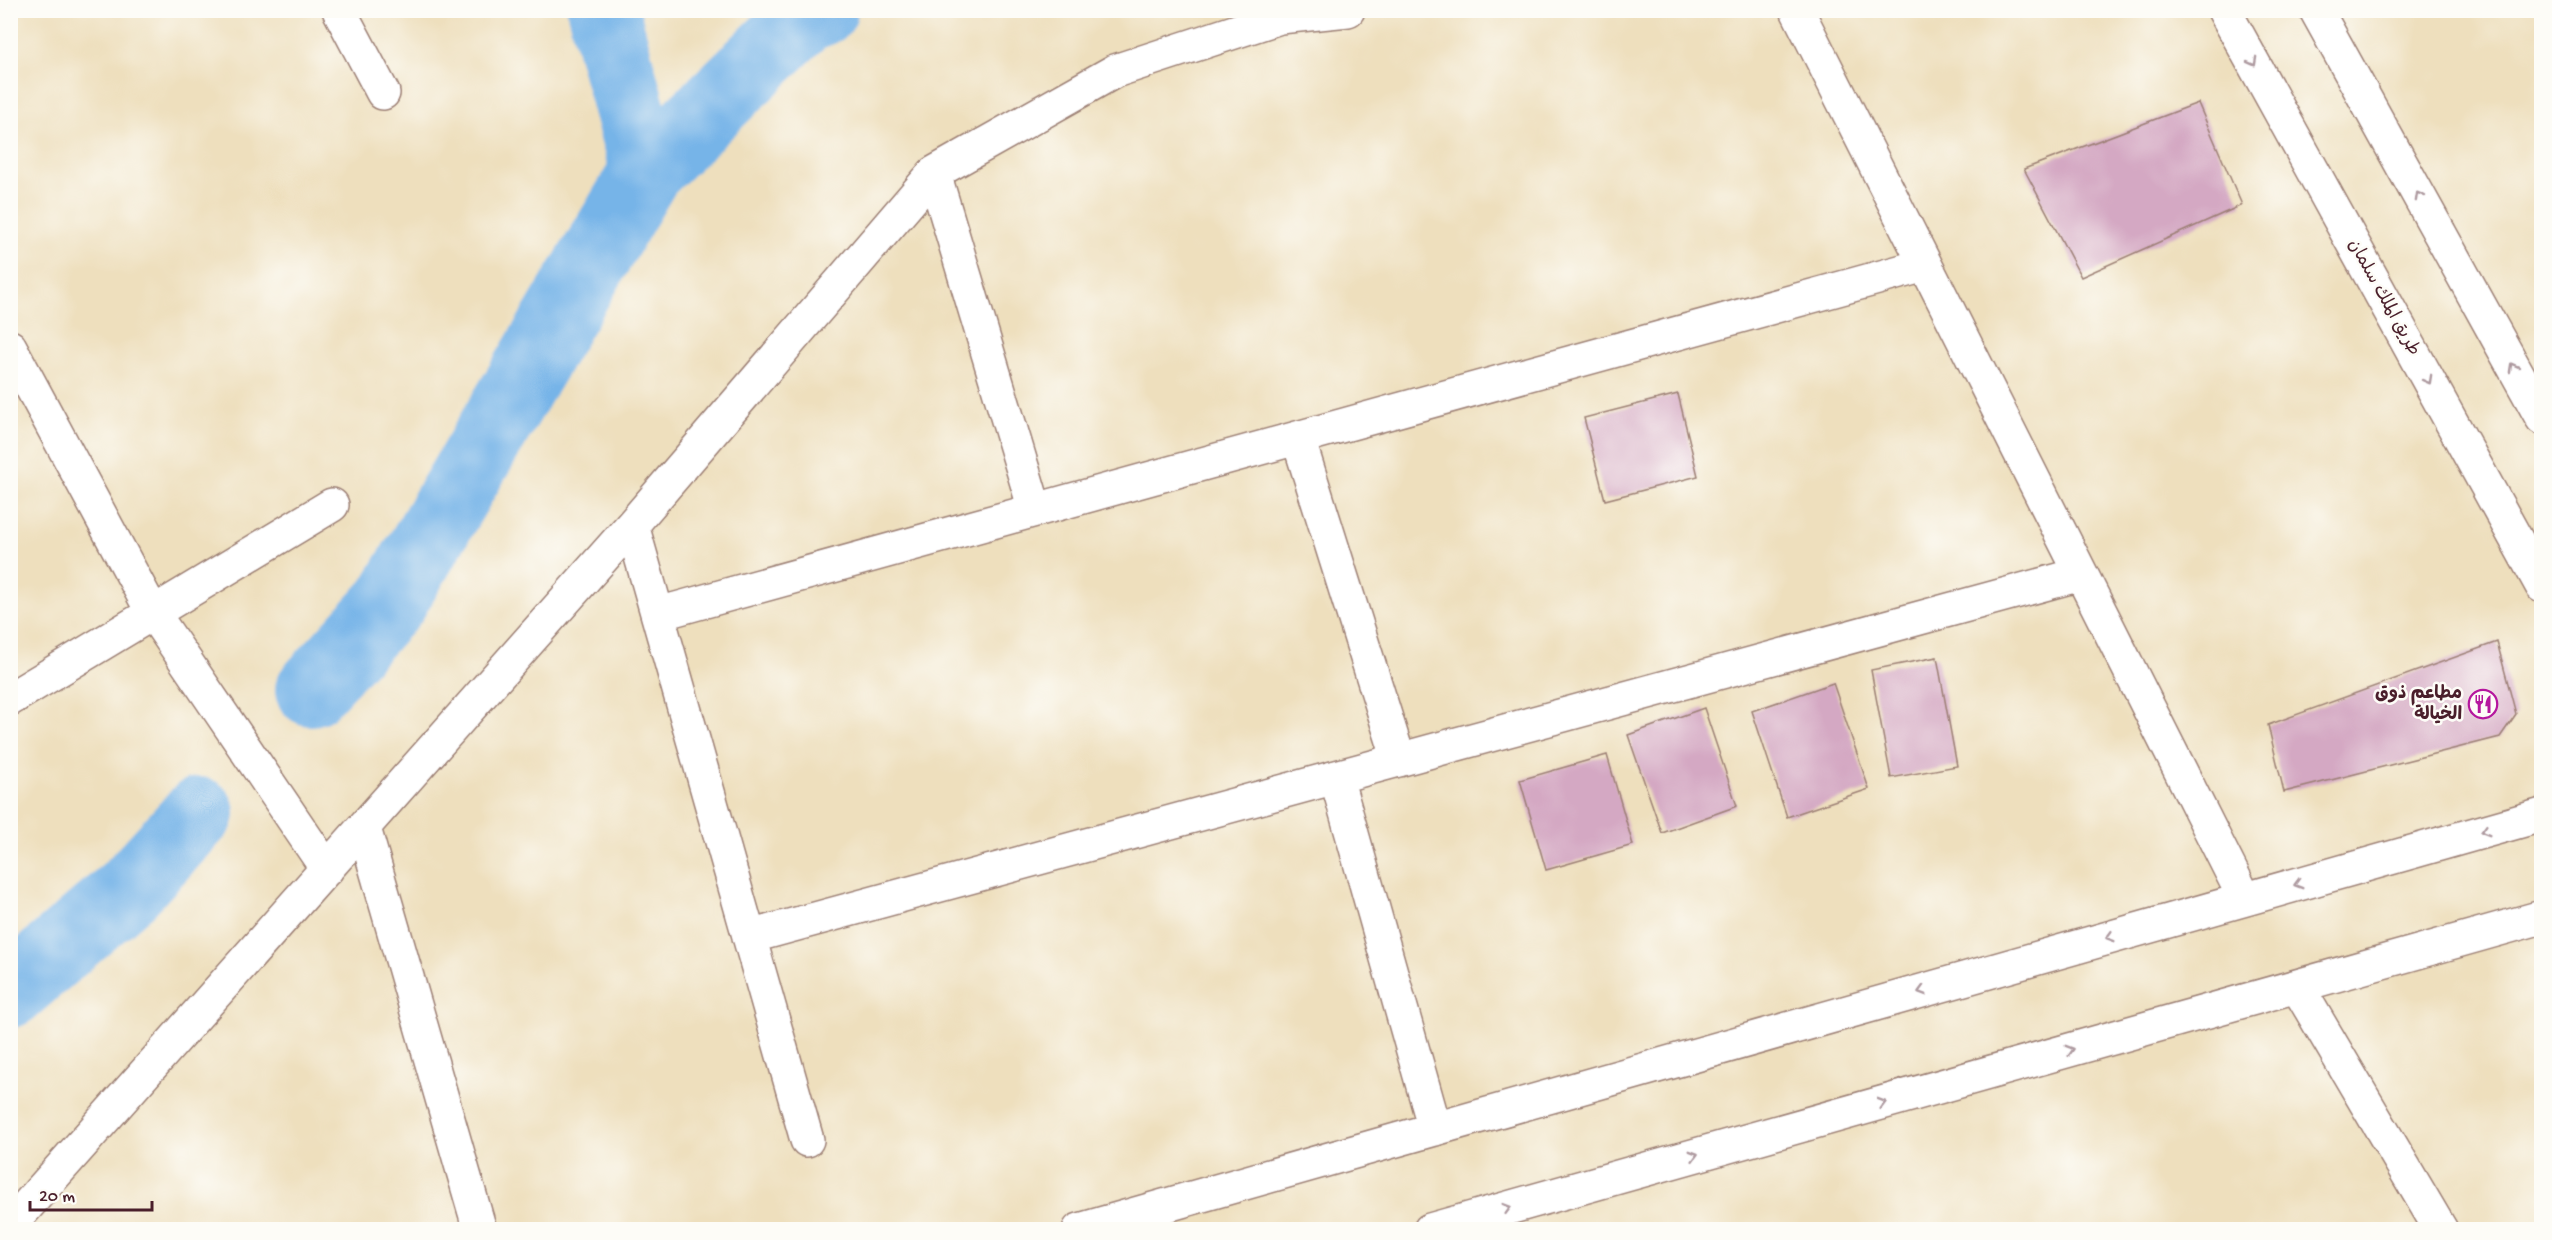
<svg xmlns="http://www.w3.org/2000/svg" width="2552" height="1240" font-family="'Gochi Hand','Playpen Sans Arabic',sans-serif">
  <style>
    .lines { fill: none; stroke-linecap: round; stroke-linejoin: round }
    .river { stroke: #76b4e8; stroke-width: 72 }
    .building { fill: #d4a8c3 }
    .minor-casing { stroke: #9c7f74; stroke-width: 36 }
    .major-casing { stroke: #9c7f74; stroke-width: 36 }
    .minor { stroke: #fff; stroke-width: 33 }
    .major { stroke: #fff; stroke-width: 33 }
    .oneway { stroke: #ae9aa0 }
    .labels { text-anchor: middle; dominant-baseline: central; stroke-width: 5; stroke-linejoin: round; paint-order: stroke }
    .street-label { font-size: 18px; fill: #4a1f2b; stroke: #fdfcf7 }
    .poi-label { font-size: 18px; font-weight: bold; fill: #4a1f2b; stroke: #fdfcf7; text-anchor: end }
  </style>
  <rect width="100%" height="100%" fill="#fdfcf7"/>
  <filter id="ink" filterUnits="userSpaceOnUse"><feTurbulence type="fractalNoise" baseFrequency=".0167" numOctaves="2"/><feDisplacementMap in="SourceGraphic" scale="12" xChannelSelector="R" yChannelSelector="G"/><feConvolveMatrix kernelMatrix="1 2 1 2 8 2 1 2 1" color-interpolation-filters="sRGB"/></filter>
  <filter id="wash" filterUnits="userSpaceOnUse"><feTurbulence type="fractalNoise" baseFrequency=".008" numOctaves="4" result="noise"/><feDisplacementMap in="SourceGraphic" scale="24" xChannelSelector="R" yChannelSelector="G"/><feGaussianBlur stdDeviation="1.35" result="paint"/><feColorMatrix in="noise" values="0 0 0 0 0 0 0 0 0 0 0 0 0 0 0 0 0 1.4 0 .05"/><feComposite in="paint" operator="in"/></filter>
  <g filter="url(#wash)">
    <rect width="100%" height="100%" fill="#eedfbd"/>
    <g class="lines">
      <!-- river -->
      <path class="river" d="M603 10 646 171
        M311 690 391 602 646 171 804 17 822 10
        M10 992 130 888 199 813"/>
    </g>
    <g id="blocks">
      <!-- building -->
      <path class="building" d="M2198 103 2242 205 2081 277 2024 169Z
        M1678 394 1698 476 1605 500 1584 418Z
        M2497 642 2516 714 2500 737 2284 792 2268 725Z
        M1937 657 1957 766 1891 778 1871 670Z
        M1833 683 1869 789 1787 817 1752 711Z
        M1704 708 1737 806 1662 833 1628 735Z
        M1607 755 1633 845 1546 870 1520 780Z"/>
    </g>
  </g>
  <g filter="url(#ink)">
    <use href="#blocks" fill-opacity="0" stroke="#9c7f74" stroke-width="1.5"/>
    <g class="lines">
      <!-- minor casing -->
      <g class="minor-casing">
        <path id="minor" d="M339 10 383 93
          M1797 10 2245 899
          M934 173 1035 510
          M10 347 153 613 327 869
          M1298 438 1399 760
          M632 525 807 1140
          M658 614 1925 265
          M10 699 332 505
          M1336 777 1435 1129
          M364 828 480 1230
          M749 937 2081 574
          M2297 986 2441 1230
          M10 1225 632 525 934 173 1115 71 1280 17 1348 10
          M1079 1230 2542 815
          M1430 1230 2542 917"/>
      </g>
      <!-- major casing -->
      <g class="major-casing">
        <path id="major" d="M2224 10 2542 586
          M2316 10 2542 418"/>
      </g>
      <!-- minor -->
      <use href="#minor" class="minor"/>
      <!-- major -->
      <use href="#major" class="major"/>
    </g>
    <!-- one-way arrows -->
    <defs><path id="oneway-chevron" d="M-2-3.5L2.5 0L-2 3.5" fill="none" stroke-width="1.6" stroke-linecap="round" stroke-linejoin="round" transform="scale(1.5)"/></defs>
    <g class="oneway">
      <use href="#oneway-chevron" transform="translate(2253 62) rotate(61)"/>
      <use href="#oneway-chevron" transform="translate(2419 196) rotate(-119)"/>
      <use href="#oneway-chevron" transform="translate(2513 367) rotate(-119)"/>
      <use href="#oneway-chevron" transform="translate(2428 380) rotate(61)"/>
      <use href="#oneway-chevron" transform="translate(2485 831) rotate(164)"/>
      <use href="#oneway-chevron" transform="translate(2298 884) rotate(164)"/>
      <use href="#oneway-chevron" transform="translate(2110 937) rotate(164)"/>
      <use href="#oneway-chevron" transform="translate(1922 991) rotate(164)"/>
      <use href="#oneway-chevron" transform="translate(2070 1050) rotate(-16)"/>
      <use href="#oneway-chevron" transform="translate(1882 1103) rotate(-16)"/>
      <use href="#oneway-chevron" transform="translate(1694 1155) rotate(-16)"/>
      <use href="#oneway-chevron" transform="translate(1507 1208) rotate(-16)"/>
    </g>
  </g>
  <!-- icons -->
  <defs>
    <g id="restaurant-ring" transform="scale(1.5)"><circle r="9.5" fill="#fdfcf7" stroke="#b5179e" stroke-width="1.5"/><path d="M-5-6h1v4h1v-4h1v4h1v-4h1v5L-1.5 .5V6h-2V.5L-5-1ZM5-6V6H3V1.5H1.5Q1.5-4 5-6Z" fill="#b5179e"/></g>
  </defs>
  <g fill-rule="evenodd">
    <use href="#restaurant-ring" x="2483" y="704"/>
  </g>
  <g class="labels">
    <!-- street labels -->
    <g class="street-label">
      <text transform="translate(2383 298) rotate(61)">طريق الملك سلمان</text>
    </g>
    <!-- poi labels -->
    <g class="poi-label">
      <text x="2462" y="694">مطاعم ذوق<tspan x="2462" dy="21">الخيالة</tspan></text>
    </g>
  </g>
  <!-- margin -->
  <rect width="2552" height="1240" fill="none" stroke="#fdfcf7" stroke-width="36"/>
  <!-- scale -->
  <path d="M30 1201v9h122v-9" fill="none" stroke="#4a1f2b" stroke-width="3"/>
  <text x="39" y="1201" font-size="18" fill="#4a1f2b" stroke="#fdfcf7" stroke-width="4.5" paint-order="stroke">20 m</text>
</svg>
